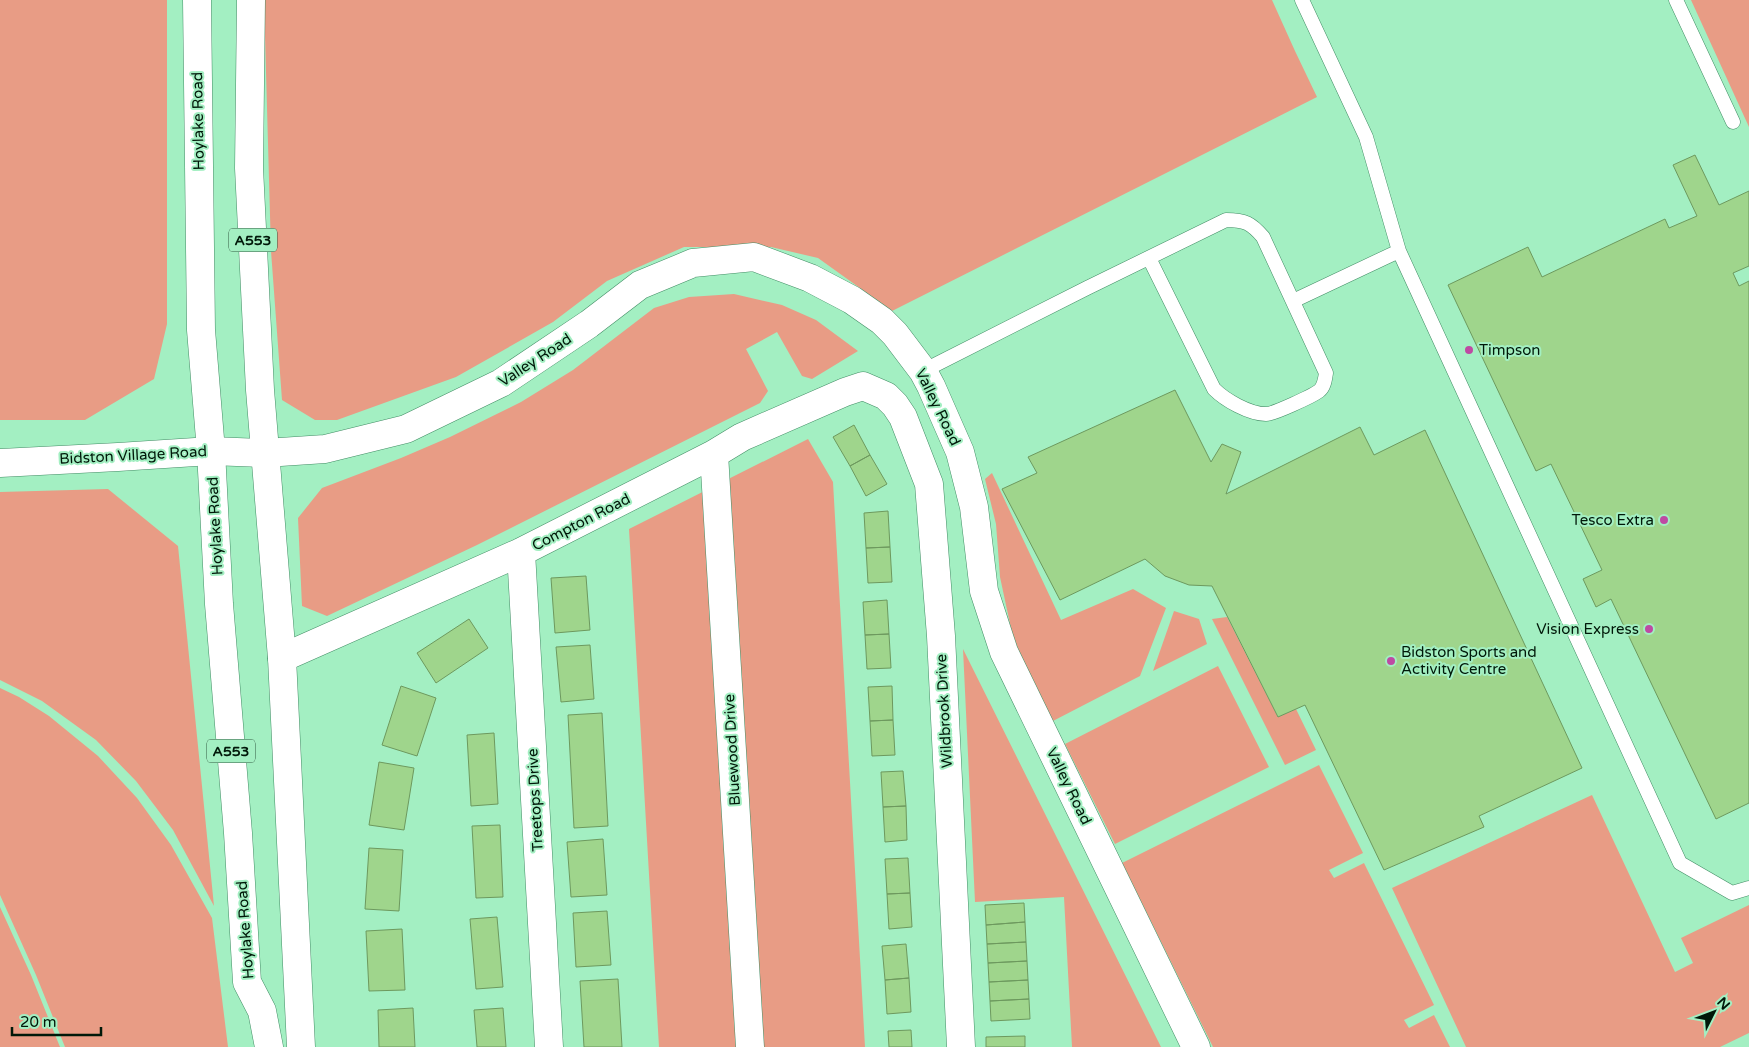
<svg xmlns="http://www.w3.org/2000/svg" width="1749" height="1047" font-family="'Varela Round',sans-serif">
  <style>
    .green { fill: #e89c85 }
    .building { fill: #9fd58c; stroke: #6d995e }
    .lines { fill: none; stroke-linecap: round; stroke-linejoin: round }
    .lane-casing { stroke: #428d65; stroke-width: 15 }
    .street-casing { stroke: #428d65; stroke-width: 29 }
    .secondary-casing { stroke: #428d65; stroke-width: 29 }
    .primary-casing { stroke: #428d65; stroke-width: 29 }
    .lane { stroke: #fff; stroke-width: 14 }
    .street { stroke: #fff; stroke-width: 28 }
    .secondary { stroke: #fff; stroke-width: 28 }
    .primary { stroke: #fff; stroke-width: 28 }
    .poi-dot { fill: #be4aa3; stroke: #a3efc2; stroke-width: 2 }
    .labels { text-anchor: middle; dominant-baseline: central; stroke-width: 4; stroke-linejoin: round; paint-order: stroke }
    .shield { fill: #a3efc2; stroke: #315840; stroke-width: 1 }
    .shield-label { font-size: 14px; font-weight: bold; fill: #001809 }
    .street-label { font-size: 15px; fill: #001809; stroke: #a3efc2 }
    .poi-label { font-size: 15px; fill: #001809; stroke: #a3efc2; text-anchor: start }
  </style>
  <rect width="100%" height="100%" fill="#a3efc2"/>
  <!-- green -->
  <path class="green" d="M0 0H167V324L154 379 85 420H0Z
    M264 0H1272L1295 51 1317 97 892 311 818 258 771 247H684L607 281 553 322 456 377 337 420H315L282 400 271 251Z
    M1691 0H1749V127Z
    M734 294 782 305 816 320 858 351 812 379 802 376 777 332 746 349 768 391 760 403 477 545 327 616 302 606 298 518 322 488 401 458 450 437 521 402 573 370 654 308 689 297Z
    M808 439 833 482 865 1047H659L629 529Z
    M992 473 1061 620 1133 589 1166 608 1140 676 1051 722 1028 675 1012 633 1000 577 996 524 985 479Z
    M108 489 178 546 214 906 173 830 136 781 96 740 42 701 0 680V492Z
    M1174 611 1199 619 1207 644 1153 671Z
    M1227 617 1278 717 1296 709 1316 750 1285 765 1212 619Z
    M963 649 1161 1047H1072L1064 897 975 902Z
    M1218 666 1269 767 1115 844 1065 744Z
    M0 688 19 697 49 716 98 756 137 798 171 845 212 918 228 1047H65L36 975 0 895Z
    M1319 765 1363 853 1329 870 1334 878 1364 863 1434 1005 1404 1020 1409 1028 1434 1015 1450 1047H1213L1122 863Z
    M1592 795 1675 972 1693 963 1681 938 1749 905V1033L1720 1047H1466L1392 888Z
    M0 907 31 975 60 1047H0Z"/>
  <!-- building -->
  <path class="building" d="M1695 155 1719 205 1749 191V266L1733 273 1739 286 1749 281V803L1716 819 1611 599 1596 607 1583 579 1602 570 1551 464 1536 471 1448 285 1528 247 1542 277 1665 219 1669 228 1697 216 1673 165Z
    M1175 390 1211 462 1222 444 1241 452 1226 494 1360 427 1374 455 1425 430 1582 768 1479 816 1484 827 1384 870 1305 705 1278 717 1212 586 1189 585 1165 576 1145 559 1060 600 1002 489 1037 473 1028 457Z
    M854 425 870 455 850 466 833 437Z
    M870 455 887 484 866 496 850 466Z
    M888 511 890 547 866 548 864 513Z
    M890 547 892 582 868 583 866 548Z
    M586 576 590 630 555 633 551 578Z
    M887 600 889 634 865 635 863 602Z
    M469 619 488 648 436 683 417 653Z
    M889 634 891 668 867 669 865 635Z
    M590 645 594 699 561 702 556 647Z
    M401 686 436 698 417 756 382 745Z
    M892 686 893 720 870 721 868 687Z
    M602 713 608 826 574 828 568 715Z
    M893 720 895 755 872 756 870 721Z
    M494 733 498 804 471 806 467 735Z
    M379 762 414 768 404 830 369 825Z
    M903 771 906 806 883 807 881 772Z
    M906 806 907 840 885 842 883 807Z
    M500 825 503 897 476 898 472 826Z
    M603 839 607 895 571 897 567 842Z
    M369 848 403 850 399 911 365 909Z
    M908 858 910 893 887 894 885 859Z
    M910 893 912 927 889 929 887 894Z
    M1024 903 1025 922 986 925 985 905Z
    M607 911 611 965 576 967 573 913Z
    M497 917 503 987 476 989 470 919Z
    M1025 922 1026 942 987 944 986 925Z
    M402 929 405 990 369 991 366 931Z
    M1026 942 1027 961 988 963 987 944Z
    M906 944 909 978 885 980 882 946Z
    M1027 961 1028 980 989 982 988 963Z
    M909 978 911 1012 887 1014 885 980Z
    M618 979 622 1047H584L580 981Z
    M1028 980 1029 999 990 1001 989 982Z
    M1029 999 1030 1019 991 1021 990 1001Z
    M413 1008 415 1047H379L378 1010Z
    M503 1008 506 1047H477L474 1010Z
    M911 1030 912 1047H889L888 1031Z
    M1025 1036V1047H986V1037Z"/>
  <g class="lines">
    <!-- lane casing -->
    <g class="lane-casing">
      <path id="lane" d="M1302 0 1366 137 1399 251 1680 863 1732 893 1749 888
        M1676 0 1733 122
        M1293 301 1399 251
        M923 371 1087 288 1226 220C1245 220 1251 223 1263 237L1326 373C1325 380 1324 387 1319 391 1312 396 1274 414 1266 414 1249 414 1225 400 1214 389L1149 258"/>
    </g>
    <!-- street casing -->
    <g class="street-casing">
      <path id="street" d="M265 453 325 449 406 429 501 383 589 324 640 285 693 263 754 257 810 278 852 300 882 321 895 334 923 371 931 386 960 452 974 507 984 591 1004 652 1196 1047
        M714 454 750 1047
        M521 552 549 1047
        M282 658 521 552 714 454 742 437 845 392 863 386 886 396 895 405 903 417 929 484 941 636 961 1047"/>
    </g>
    <!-- secondary casing -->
    <g class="secondary-casing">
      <path id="secondary" d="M0 463 118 457 211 451 265 453"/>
    </g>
    <!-- primary casing -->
    <g class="primary-casing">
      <path id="primary" d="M197 0 201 330 211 451 219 604 238 833 247 982 262 1011 269 1047
        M251 0 249 168 260 390 282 658 301 1047"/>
    </g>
    <!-- lane -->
    <use href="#lane" class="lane"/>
    <!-- street -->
    <use href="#street" class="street"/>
    <!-- secondary -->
    <use href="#secondary" class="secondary"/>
    <!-- primary -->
    <use href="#primary" class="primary"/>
  </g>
  <!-- markers -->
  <g class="poi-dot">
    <circle cx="1469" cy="350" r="5"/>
    <circle cx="1664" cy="520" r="5"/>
    <circle cx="1649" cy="629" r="5"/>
    <circle cx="1391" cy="661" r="5"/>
  </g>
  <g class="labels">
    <!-- shield labels -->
    <g class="shield">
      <rect x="229" y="228.5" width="48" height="23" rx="4"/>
      <rect x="207" y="739.5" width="48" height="23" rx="4"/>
    </g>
    <g class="shield-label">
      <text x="253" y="240">A553</text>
      <text x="231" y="751">A553</text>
    </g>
    <!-- street labels -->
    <g class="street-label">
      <text transform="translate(198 121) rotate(-91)">Hoylake Road</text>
      <text transform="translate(535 360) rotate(-33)">Valley Road</text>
      <text transform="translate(938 407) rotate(64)">Valley Road</text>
      <text transform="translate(133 455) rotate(-3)">Bidston Village Road</text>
      <text transform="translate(581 522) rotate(-27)">Compton Road</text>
      <text transform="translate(215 526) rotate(-93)">Hoylake Road</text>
      <text transform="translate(944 711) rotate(-93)">Wildbrook Drive</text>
      <text transform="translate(732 750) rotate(-93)">Bluewood Drive</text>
      <text transform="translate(1069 786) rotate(64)">Valley Road</text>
      <text transform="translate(535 800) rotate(-93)">Treetops Drive</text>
      <text transform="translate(245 930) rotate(-94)">Hoylake Road</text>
    </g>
    <!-- poi labels -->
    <g class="poi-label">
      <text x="1479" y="350">Timpson</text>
      <text x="1654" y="520" text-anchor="end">Tesco Extra</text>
      <text x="1639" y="629" text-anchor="end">Vision Express</text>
      <text x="1401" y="652">Bidston Sports and<tspan x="1401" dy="17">Activity Centre</tspan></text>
    </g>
  </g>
  <!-- north arrow -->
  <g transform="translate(1714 1012) rotate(48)" stroke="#a3efc2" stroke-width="4" paint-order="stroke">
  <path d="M0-4L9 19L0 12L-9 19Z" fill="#001809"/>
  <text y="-8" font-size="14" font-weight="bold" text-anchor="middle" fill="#001809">N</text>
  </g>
  <!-- scale -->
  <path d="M12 1027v8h89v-8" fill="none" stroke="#001809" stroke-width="2.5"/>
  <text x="20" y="1027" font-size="15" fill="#001809" stroke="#a3efc2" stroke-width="4" paint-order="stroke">20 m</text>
</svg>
